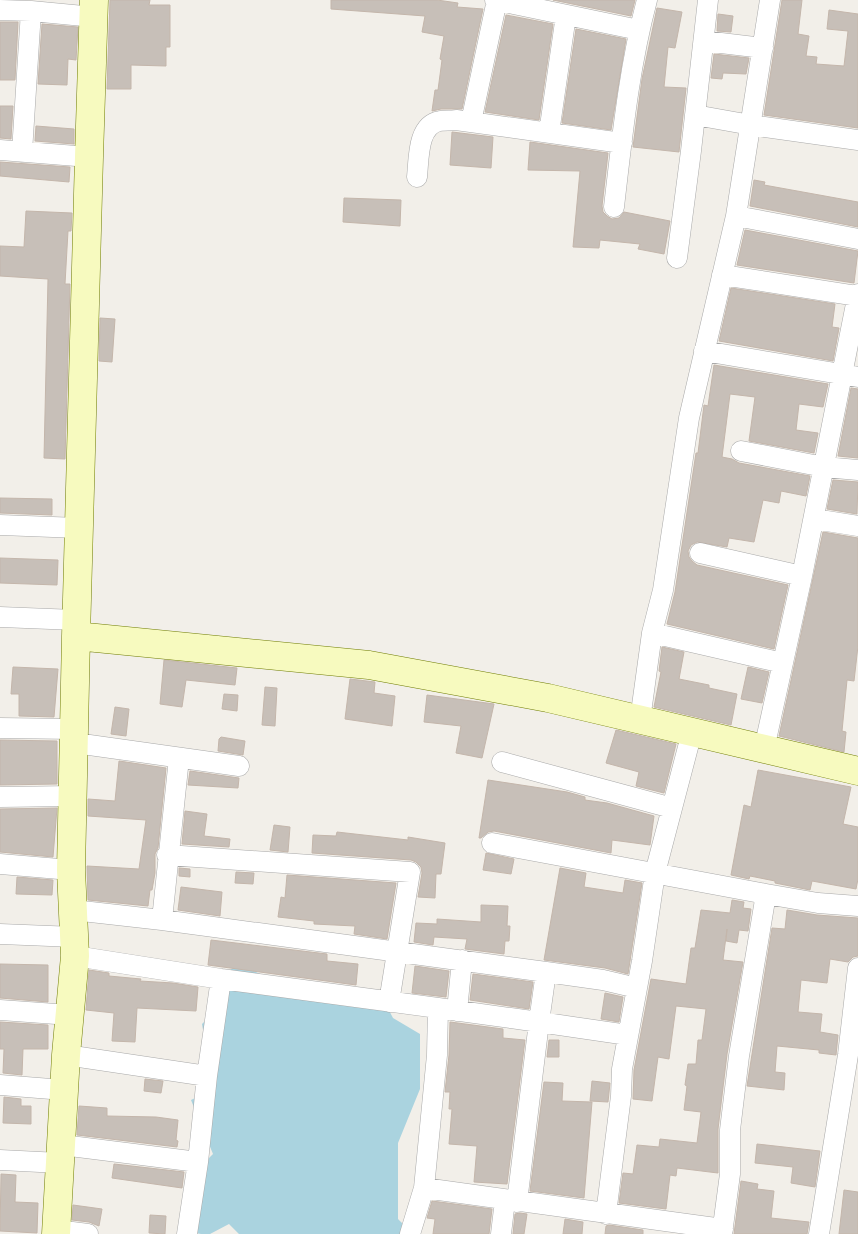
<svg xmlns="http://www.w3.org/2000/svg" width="858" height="1234" font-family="'Space Grotesk',sans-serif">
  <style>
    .water { fill: #aad3df }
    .building { fill: #c7bfb8; stroke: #c4b6ab }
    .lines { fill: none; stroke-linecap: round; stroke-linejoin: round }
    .street-casing { stroke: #a9a9a9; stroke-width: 21 }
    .secondary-casing { stroke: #707d05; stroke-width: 29 }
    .street { stroke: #fff; stroke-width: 20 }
    .secondary { stroke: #f7fabf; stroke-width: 28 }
  </style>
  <rect width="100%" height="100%" fill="#f2efe9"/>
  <!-- water -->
  <path class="water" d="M240 964 284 986 382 997 393 1018 420 1034V1089L398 1143V1219L409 1230 408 1234H239L229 1224 210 1234H201L180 1230 191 1176 213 1154 191 1100 213 1089 202 1024 213 1013V980Z"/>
  <!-- building -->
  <path class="building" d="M110 0H150L149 5H170V47H166V66L131 65V89H107Z
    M331 0H437L458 3 457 7 483 9 462 109H441L432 111 435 90H438L442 60 440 59 444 36 422 32 425 16 331 9Z
    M553 0H635L631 16Z
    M782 0H802L798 34 809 36 806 56 817 57 816 64 844 66 848 31 827 29 829 10 858 14V128L764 115Z
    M657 8 682 12 675 48 668 47 664 87 686 88 679 152 633 147 642 79Z
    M718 14 733 16 731 32 717 31Z
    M506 15 553 24 539 120 485 112Z
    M0 22H18L15 80H0Z
    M42 24 78 27 76 60 68 59 67 85 38 84Z
    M576 29 626 39 611 130 562 123Z
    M714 54 749 58 746 74 723 73 722 79 711 78Z
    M0 106H13L11 139 0 138Z
    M36 126 74 129V144L35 141Z
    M452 132 493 137 491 168 450 165Z
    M530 142 608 153 602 206 603 212 607 216 612 219 619 218 624 212 670 221 664 254 638 249 640 244 600 240 599 248 573 247 580 171 528 170Z
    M0 162 70 167 69 182 0 176Z
    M754 180 765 182 764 185 858 202V227L750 206Z
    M344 198 401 200 400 226 343 222Z
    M26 211 72 213 71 231H68L65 284H70L65 459 44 458 48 279 0 276V246L24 247Z
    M745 230 858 251 854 283 737 265Z
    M731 288 835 304 832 327 839 328 833 361 719 341Z
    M100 318 115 319 112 362 99 361Z
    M714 365 828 384 823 407 799 404 796 430 818 433 814 453 749 441 755 397 730 394 722 457 732 459 739 463 810 476 806 496 781 491 779 503 763 500 754 542 729 538 727 547 697 542 691 545 688 551 689 557 692 561 697 565 788 585 774 649 667 624 675 592 696 453H698L704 405 708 406Z
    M851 388 858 389V458L838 456Z
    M833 480 858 482 857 514 827 509Z
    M0 498 52 499V515L0 513Z
    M823 532 858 538V646L854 681 847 680 842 731 846 732 844 752 779 736Z
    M0 558 58 560 57 585 0 583Z
    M662 647 684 652 679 679 709 685V688L737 694 731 725 654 707 661 672 659 671Z
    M164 660 237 668 235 685 186 680 182 707 160 704Z
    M13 667 58 669 54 717 19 716V694H11Z
    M748 667 769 672 762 703 741 699Z
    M350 679 375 682 374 693 395 696 392 726 345 719Z
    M265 687 277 688 275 726 262 725Z
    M224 694 238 695 237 711 222 709Z
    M427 695 494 704 482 758 456 753 461 726 424 722Z
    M115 707 129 709 126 736 111 734Z
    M616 730 676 744 664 793 636 786 639 772 606 763Z
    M221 737 245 741 243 755 218 751 219 739Z
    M0 740 57 741V784L0 785Z
    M119 761 166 768 158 848 155 854V873L152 890H150L148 906 88 900 87 866 139 869 146 820 88 816V799L115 801Z
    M758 770 851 787 843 824 858 827V879L856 889 812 881 810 890 775 883V881L750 876 749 879 731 875 744 805 751 807Z
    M190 771 239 778 238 788 188 785Z
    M488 780 567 792 585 797V800L607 803 654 816 650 845 612 840 611 853 494 831 488 832 481 838H479Z
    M57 808 53 857 0 852V809Z
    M185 811 207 814 204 836 230 839 229 847 182 844Z
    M274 825 290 827 288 852 270 850Z
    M337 832 408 840V837L445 843 441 874H436L435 898 418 897 422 873 421 867 416 862 411 860 312 853 313 835 336 836Z
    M486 853 514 859 511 874 483 870Z
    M179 868 190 869V877L179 876Z
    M560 868 586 873 584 887 623 893 625 880 642 883 628 974 605 968 544 960Z
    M236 872 254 873 253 884 235 883Z
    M287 875 396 883 387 939 354 934 355 926 314 924V921L278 917 281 897 285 898Z
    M17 877 53 880 52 895 16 894Z
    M181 887 222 892 220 916 178 910Z
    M732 900 744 902 743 908 751 909 748 931 739 930 737 943 726 941 727 929 723 960 743 962 727 1054 718 1129V1173L677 1168 676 1176 670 1175 666 1209 619 1203 623 1173 633 1174 637 1145 659 1147 660 1139 697 1143 701 1112 684 1110 687 1086 685 1085 688 1064H696L698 1040H702L706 1009 676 1006 669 1059 658 1057 652 1101 633 1099 634 1070 651 979 686 984 691 948H695L701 910 730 913Z
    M481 905 508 906 507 926H510L509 941H505L504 954 465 949 467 939 434 937 433 945 414 942 416 923 437 924V919L481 922Z
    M787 910 817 915 858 918V956L853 957 848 962 830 959 827 983 801 980 798 1012 822 1014 820 1032 838 1035 836 1055 819 1053V1050L777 1046 775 1072 785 1073 784 1090 747 1086 772 928 785 929Z
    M211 940 327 954V961L358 964 356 985 208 965Z
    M0 964 48 965V1002L0 998Z
    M415 966 449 971 446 997 412 993Z
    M89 970 109 973V976L141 979 140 981 173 983 198 987 196 1011 137 1008 135 1042 112 1041 114 1013 86 1010Z
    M473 974 533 982 529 1009 470 1000Z
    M605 993 623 997 619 1022 601 1019Z
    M0 1022 48 1025V1049H23L22 1075 3 1073 4 1049H0Z
    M450 1022 503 1029V1038L525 1040 507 1184 474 1182 477 1146 449 1144 452 1109H449L450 1092H445L449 1055Z
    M549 1040H559V1057H547Z
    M145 1079 163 1081 161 1093 144 1091Z
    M592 1081 610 1083 608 1102 590 1101Z
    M544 1082 563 1083 562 1101 592 1102 584 1198 530 1191Z
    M4 1097 21 1099V1106H31V1124L3 1123Z
    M79 1106 107 1108V1116L156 1117 178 1120 176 1140 178 1141 177 1147 77 1135Z
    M757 1144 820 1151 815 1187 791 1183 793 1167 755 1163Z
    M114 1164 184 1172 182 1188 112 1178Z
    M1 1174 16 1175 15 1202 38 1203 37 1233 0 1231Z
    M741 1181 758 1184 757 1189 774 1191 771 1218 809 1222 807 1234H734Z
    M844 1190 858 1192V1234H839Z
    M432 1201 492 1209 489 1234H433L435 1219 427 1218Z
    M73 1205 102 1209 99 1226 89 1222 72 1220Z
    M520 1213 527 1214 524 1234H513L515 1214Z
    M150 1215 166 1216 165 1234 149 1233Z
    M565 1219 583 1222 582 1234H563Z
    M609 1225 643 1230V1234H605L606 1226Z"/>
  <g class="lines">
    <!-- street casing -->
    <g class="street-casing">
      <path id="street" d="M495 0 639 30
        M0 10 31 11 94 17
        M704 41 763 48
        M695 115 751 125 858 140
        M471 122 497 0
        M549 133 566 15
        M0 150 89 157
        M22 152 31 11
        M417 177C419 159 417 125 440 121 445 120 451 121 456 120L622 143
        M614 207C622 138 629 67 647 0
        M736 216 858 239
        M677 258 691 151 708 0
        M722 275 858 296
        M704 351 858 377
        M741 451 824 467 858 470
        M814 519 858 526
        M0 525 79 528
        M700 553 802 576
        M0 617 76 620
        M652 633 783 663
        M640 720 652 633 663 590 689 418 736 216 770 0
        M0 728 75 729
        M75 743 239 766
        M764 749 802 576 858 294
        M502 762 672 808
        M0 797 73 796
        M492 843 766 894 818 903 858 906
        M167 855 410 872 389 1002
        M0 864 71 870
        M73 910 162 920 546 972 539 1022 628 1035
        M162 920 179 758
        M0 934 75 937
        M75 956 221 979 438 1008 437 1055 424 1188 410 1234
        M546 972 603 980 637 988
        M438 1008 539 1022 517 1202
        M0 1010 70 1015
        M457 1011 462 960
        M66 1055 207 1076
        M0 1085 64 1090
        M62 1145 198 1162
        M0 1160 60 1163
        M424 1188 723 1229
        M606 1214 621 1096 622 1069 642 961 655 873 692 732
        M56 1230 88 1234
        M187 1234 198 1162 207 1076 221 979
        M501 1234 505 1200
        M722 1234 730 1174V1130L739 1056 766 894
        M819 1234 848 1055 858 968"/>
    </g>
    <!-- secondary casing -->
    <g class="secondary-casing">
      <path id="secondary" d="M76 636 369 665 548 698 858 771
        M56 1234 66 1055 75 956 71 870 76 636 89 157 94 0"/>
    </g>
    <!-- street -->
    <use href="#street" class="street"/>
    <!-- secondary -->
    <use href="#secondary" class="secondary"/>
  </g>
</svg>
